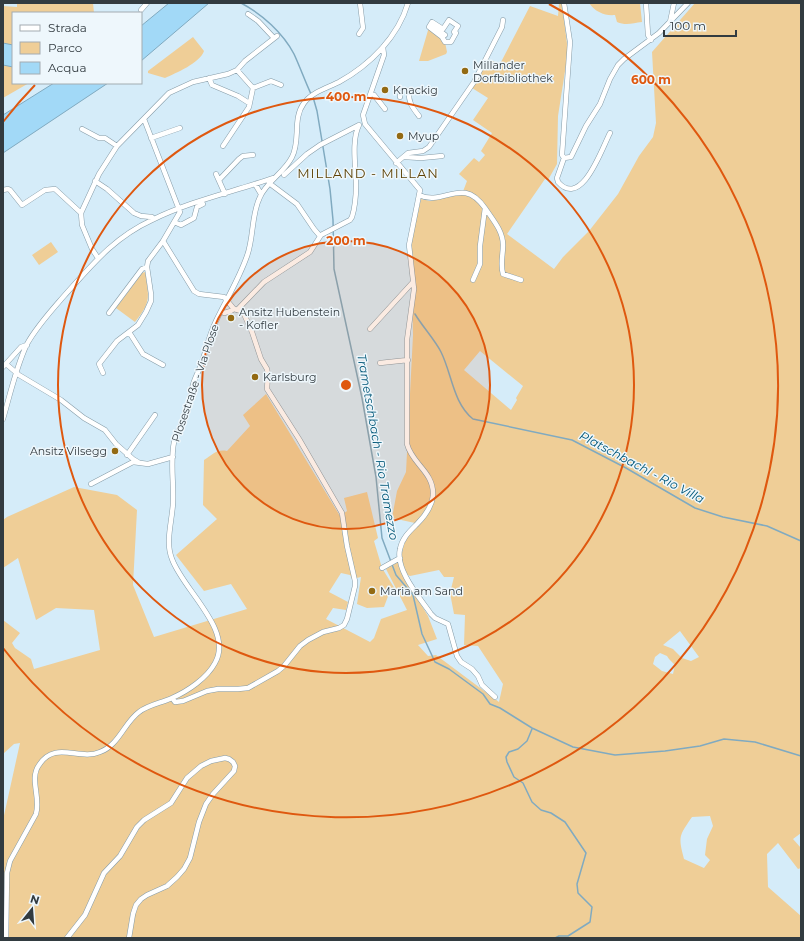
<svg xmlns="http://www.w3.org/2000/svg" width="804" height="941" font-family="Montserrat,sans-serif">
  <style>
    .green { fill: #efce97; fill-rule: evenodd }
    .water { fill: #a2d9f7; stroke: #80aac0 }
    .lines { fill: none; stroke-linecap: round; stroke-linejoin: round }
    .stream { stroke: #80aac0; stroke-width: 1.5 }
    .minor-casing { stroke: #869ca8; stroke-width: 5.5 }
    .minor { stroke: #fff; stroke-width: 4.5 }
    .ring { fill: none; stroke: #df580f; stroke-width: 2 }
    .poi-dot { fill: #936a13; stroke: #eef7fc; stroke-width: 1.5 }
    .labels { text-anchor: middle; dominant-baseline: central; stroke-width: 3; stroke-linejoin: round; paint-order: stroke }
    .poi-label { font-size: 11px; fill: #323b40; stroke: #eef7fc; text-anchor: start }
    .street-label { font-size: 11px; fill: #323b40; stroke: #eef7fc }
    .water-label { font-size: 12px; font-style: italic; fill: #005677; stroke: #eef7fc }
    .quarter-label { font-size: 13px; letter-spacing: 1px; fill: #5e4205; stroke: #eef7fc }
    .centre { fill: #df580f; stroke: #eef7fc; stroke-width: 2 }
    .ring-label { font-size: 12px; text-anchor: middle; font-weight: bold; fill: #df580f; stroke: #eef7fc; stroke-width: 3; stroke-linejoin: round; paint-order: stroke }
  </style>
  <rect width="100%" height="100%" fill="#d5ecf9"/>
  <!-- green -->
  <path class="green" d="M17 3H93L94 13H13V83H29L3 98V6L17 7Z
    M559 3H562L568 52 558 116 557 164 548 180 545 179 507 234 554 269 563 257 589 231 618 194 639 156 653 137 656 123 652 52 695 3H801V833L793 839 801 848V868L798 869 778 843 767 854 768 887 801 916V938H3V820L20 743 14 744 3 754V620L20 633 12 643 15 648 31 659 34 669 100 650 94 610 56 608 36 620 18 558 3 568V520L7 517 74 487 117 495 137 510 133 585 154 637 247 609 231 584 204 591 176 555 217 519 203 505 204 460C213 455 216 449 227 451L250 426 243 415 266 394 340 516 347 511 344 498 367 492 378 538 374 541 382 568 395 589 390 591 384 607 367 608 357 604 361 577 352 579 350 575 341 573 329 592 348 602 346 610 333 608 326 619 370 642 374 638 381 619 407 610 386 569 398 562 403 575 428 616 437 639 418 645 428 656 436 655 499 702 503 684 478 646 464 645 465 615 454 614 450 593 454 577H444L439 570 410 576 406 574 401 557 404 544 415 523 392 518 397 491 406 472 413 335 411 243 421 199 430 201 462 194 467 181 459 174 474 158 479 162 485 155 481 151 492 133 473 120 488 98 472 88 487 59 500 64 530 6 558 16ZM480 351 523 386 516 398 517 400 511 410 464 370ZM680 631 699 657 691 661 682 658 673 649 663 645ZM660 653 667 656 669 659 675 665 673 674 662 671 653 664 655 657ZM710 816 713 826 707 839 705 855 710 860 704 868 684 859C678 836 679 836 692 817Z
    M589 3H610L611 4 617 3H640L642 22C633 23 626 26 617 22L615 15C605 16 595 12 589 3Z
    M429 27 445 42 447 52 446 54 428 61H419Z
    M193 37 204 51C200 63 176 73 165 78L148 73V71Z
    M51 242 58 252 39 265 32 255Z
    M145 272C146 276 147 280 147 285 150 302 146 308 135 322L116 308 142 273Z"/>
  <!-- water -->
  <path class="water" d="M169 3H209L141 61V26Z
    M3 43 13 45V67L3 65Z
    M54 83H108L3 153V115Z"/>
  <g class="lines">
    <!-- stream -->
    <path class="stream" d="M241 3C262 14 283 33 294 54 300 67 305 81 311 94
      M313 97 317 111 330 189 333 220 334 269 362 398 376 477 382 538 396 575 413 595 422 634 435 662 449 669 483 694 490 704 500 708 532 728 573 747 615 755 665 751 700 746 724 739 755 742 801 756
      M415 314C422 326 435 340 441 352 452 374 453 403 473 419L572 440 626 468 695 508 723 517 767 526 801 541
      M532 729 527 741 518 749 509 752 506 757 507 762 514 777 523 783 532 802 541 810 551 813 565 822 586 853 577 884 578 893 592 907 590 922 568 936H559L555 938"/>
    <!-- minor casing -->
    <g class="minor-casing">
      <path id="minor" d="M564 3 570 42 562 155 564 158 571 157 586 126 600 104 610 79 618 65 624 59 659 33 688 3
        M646 3 648 35 651 40
        M141 10 147 3
        M248 14 258 21 274 38
        M449 20 458 26 454 32 456 33 451 42H445L442 37 429 27 432 22 443 29Z
        M670 22 674 3
        M432 25 445 35
        M359 34 363 28 360 3
        M383 47 384 55 363 115 365 124 420 190 409 245 414 289 407 340V444C412 464 434 472 433 495 432 507 425 516 417 524 410 531 402 538 400 549 395 570 420 598 431 614L435 618 448 624 457 656 461 662 472 669 478 676 482 685 495 697
        M209 78 212 85 238 96 249 103
        M253 88 271 81 281 85
        M409 90C408 102 412 107 419 116
        M400 93V97
        M374 95 385 109
        M82 129 99 138H105L117 146
        M151 138 180 128
        M223 146 249 107 253 88 237 70
        M405 157 421 158 442 156
        M564 158 557 178 558 182C582 209 602 148 610 133
        M396 163 408 153 423 151 429 147 474 82 502 27 503 20
        M216 174 225 194
        M284 175 307 154 320 145 359 125
        M219 180 239 159 243 156 253 155
        M95 181 107 189 134 213 141 216 152 217 154 219
        M269 183 297 204 314 229 320 236
        M255 184 261 194
        M3 190 8 189 10 190 22 205 45 190 55 189 81 213
        M419 195C444 207 462 175 485 208L480 246V264L473 280
        M485 208C493 220 503 231 503 245 503 256 500 264 503 274L521 280
        M174 222 181 225 194 218 197 207 203 204
        M163 241 194 291 199 294 224 297 234 309 241 311 244 314 252 332 261 359 267 369 268 374 267 389 299 439 342 513 347 546 355 581V586L347 619 344 625 339 628 323 632 308 640 300 646 284 666 278 671 248 688 238 689H218L207 691 183 701 175 702 172 698
        M98 258 92 249 82 225 81 213 99 174 117 146 169 93 193 82 228 74 237 70 245 61 277 36
        M237 310 264 282 310 252 321 235 350 220 352 217C355 207 356 196 356 186 356 168 351 141 359 125
        M109 313 142 269 147 267
        M224 313 231 311 234 309
        M370 329 413 282
        M129 332 143 354 163 365
        M380 363 408 360
        M6 364 19 375 61 400 84 418 105 430 116 444 133 459 138 462
        M3 367 21 347 27 345
        M103 373 99 364 117 341 138 325 146 312 151 301V294L147 267 148 261 163 241 180 212 144 119
        M3 419C10 395 16 367 27 344 37 326 51 311 64 296 92 265 113 238 152 220 190 201 233 192 273 178
        M127 455 155 415
        M91 484 133 462 148 464 173 457
        M382 568 400 558
        M6 938 7 873 10 861 36 814C41 797 29 779 39 765 55 740 79 761 100 752 119 745 124 723 139 712 148 705 161 703 172 698 188 691 207 678 215 663 234 630 183 590 172 559 165 542 172 522 173 503 174 483 170 462 174 442 177 430 185 421 188 409 190 402 190 396 192 389 193 381 198 373 201 365 206 351 209 335 216 321 226 300 239 279 247 256 254 237 251 215 260 197 267 181 284 173 292 157 301 140 292 119 304 103 312 92 327 88 339 82 370 65 398 37 408 3
        M67 938 85 915 104 873 120 856 137 827 144 820 171 803 187 778 201 766 211 761 225 758 229 759 233 762 235 766 234 771 213 794 206 804 199 822 190 858 184 869 177 877 167 886 147 895 141 899 136 905 133 914 129 938"/>
    </g>
    <!-- minor -->
    <use href="#minor" class="minor"/>
  </g>
  <!-- distance rings -->
  <circle cx="346" cy="385" r="144" fill="#df580f" fill-opacity=".12"/>
  <g class="ring">
    <circle cx="346" cy="385" r="144"/>
    <circle cx="346" cy="385" r="288"/>
    <path d="M3 122A432 432 0 0 1 35 85M549 4A432 432 0 1 1 3 648"/>
  </g>
  <!-- markers -->
  <g class="poi-dot">
    <circle cx="465" cy="71" r="4"/>
    <circle cx="385" cy="90" r="4"/>
    <circle cx="400" cy="136" r="4"/>
    <circle cx="231" cy="318" r="4"/>
    <circle cx="255" cy="377" r="4"/>
    <circle cx="115" cy="451" r="4"/>
    <circle cx="372" cy="591" r="4"/>
  </g>
  <g class="labels">
    <!-- poi labels -->
    <g class="poi-label">
      <text x="473" y="65">Millander<tspan x="473" dy="13">Dorfbibliothek</tspan></text>
      <text x="393" y="90">Knackig</text>
      <text x="408" y="136">Myup</text>
      <text x="239" y="312">Ansitz Hubenstein<tspan x="239" dy="13">- Kofler</tspan></text>
      <text x="263" y="377">Karlsburg</text>
      <text x="107" y="451" text-anchor="end">Ansitz Vilsegg</text>
      <text x="380" y="591">Maria am Sand</text>
    </g>
    <!-- street labels -->
    <g class="street-label">
      <text transform="translate(195 383) rotate(-71)">Plosestraße - Via Plose</text>
    </g>
    <!-- water labels -->
    <g class="water-label">
      <text transform="translate(378 447) rotate(80)">Trametschbach - Rio Tramezzo</text>
      <text transform="translate(642 467) rotate(28)">Platschbachl - Rio Villa</text>
    </g>
    <!-- quarter labels -->
    <g class="quarter-label">
      <text x="368" y="173">MILLAND - MILLAN</text>
    </g>
  </g>
  <circle cx="346" cy="385" r="6" class="centre"/>
  <g class="ring-label">
    <text x="651" y="84">600 m</text>
    <text x="346" y="101">400 m</text>
    <text x="346" y="245">200 m</text>
  </g>
  <!-- border -->
  <rect width="804" height="941" fill="none" stroke="#323b40" stroke-width="8"/>
  <!-- legend -->
  <rect x="12" y="12" width="130" height="72" fill="#eef7fc" stroke="#a3acb1"/>
  <rect x="20" y="25" width="20" height="6" fill="#ffffff" stroke="#a3acb1"/>
  <text x="48" y="32" font-size="12" fill="#323b40">Strada</text>
  <rect x="20" y="42" width="20" height="12" fill="#efce97" stroke="#a3acb1"/>
  <text x="48" y="52" font-size="12" fill="#323b40">Parco</text>
  <rect x="20" y="62" width="20" height="12" fill="#a2d9f7" stroke="#a3acb1"/>
  <text x="48" y="72" font-size="12" fill="#323b40">Acqua</text>
  <!-- north arrow -->
  <g transform="translate(32 909) rotate(17)" stroke="#eef7fc" stroke-width="3" paint-order="stroke">
  <path d="M0-3L7 15L0 10L-7 15Z" fill="#323b40"/>
  <text y="-6" font-size="11" font-weight="bold" text-anchor="middle" fill="#323b40">N</text>
  </g>
  <!-- scale -->
  <path d="M664 30v6h72v-6" fill="none" stroke="#323b40" stroke-width="2"/>
  <text x="670" y="30" font-size="12" fill="#323b40" stroke="#eef7fc" stroke-width="3" paint-order="stroke">100 m</text>
</svg>
